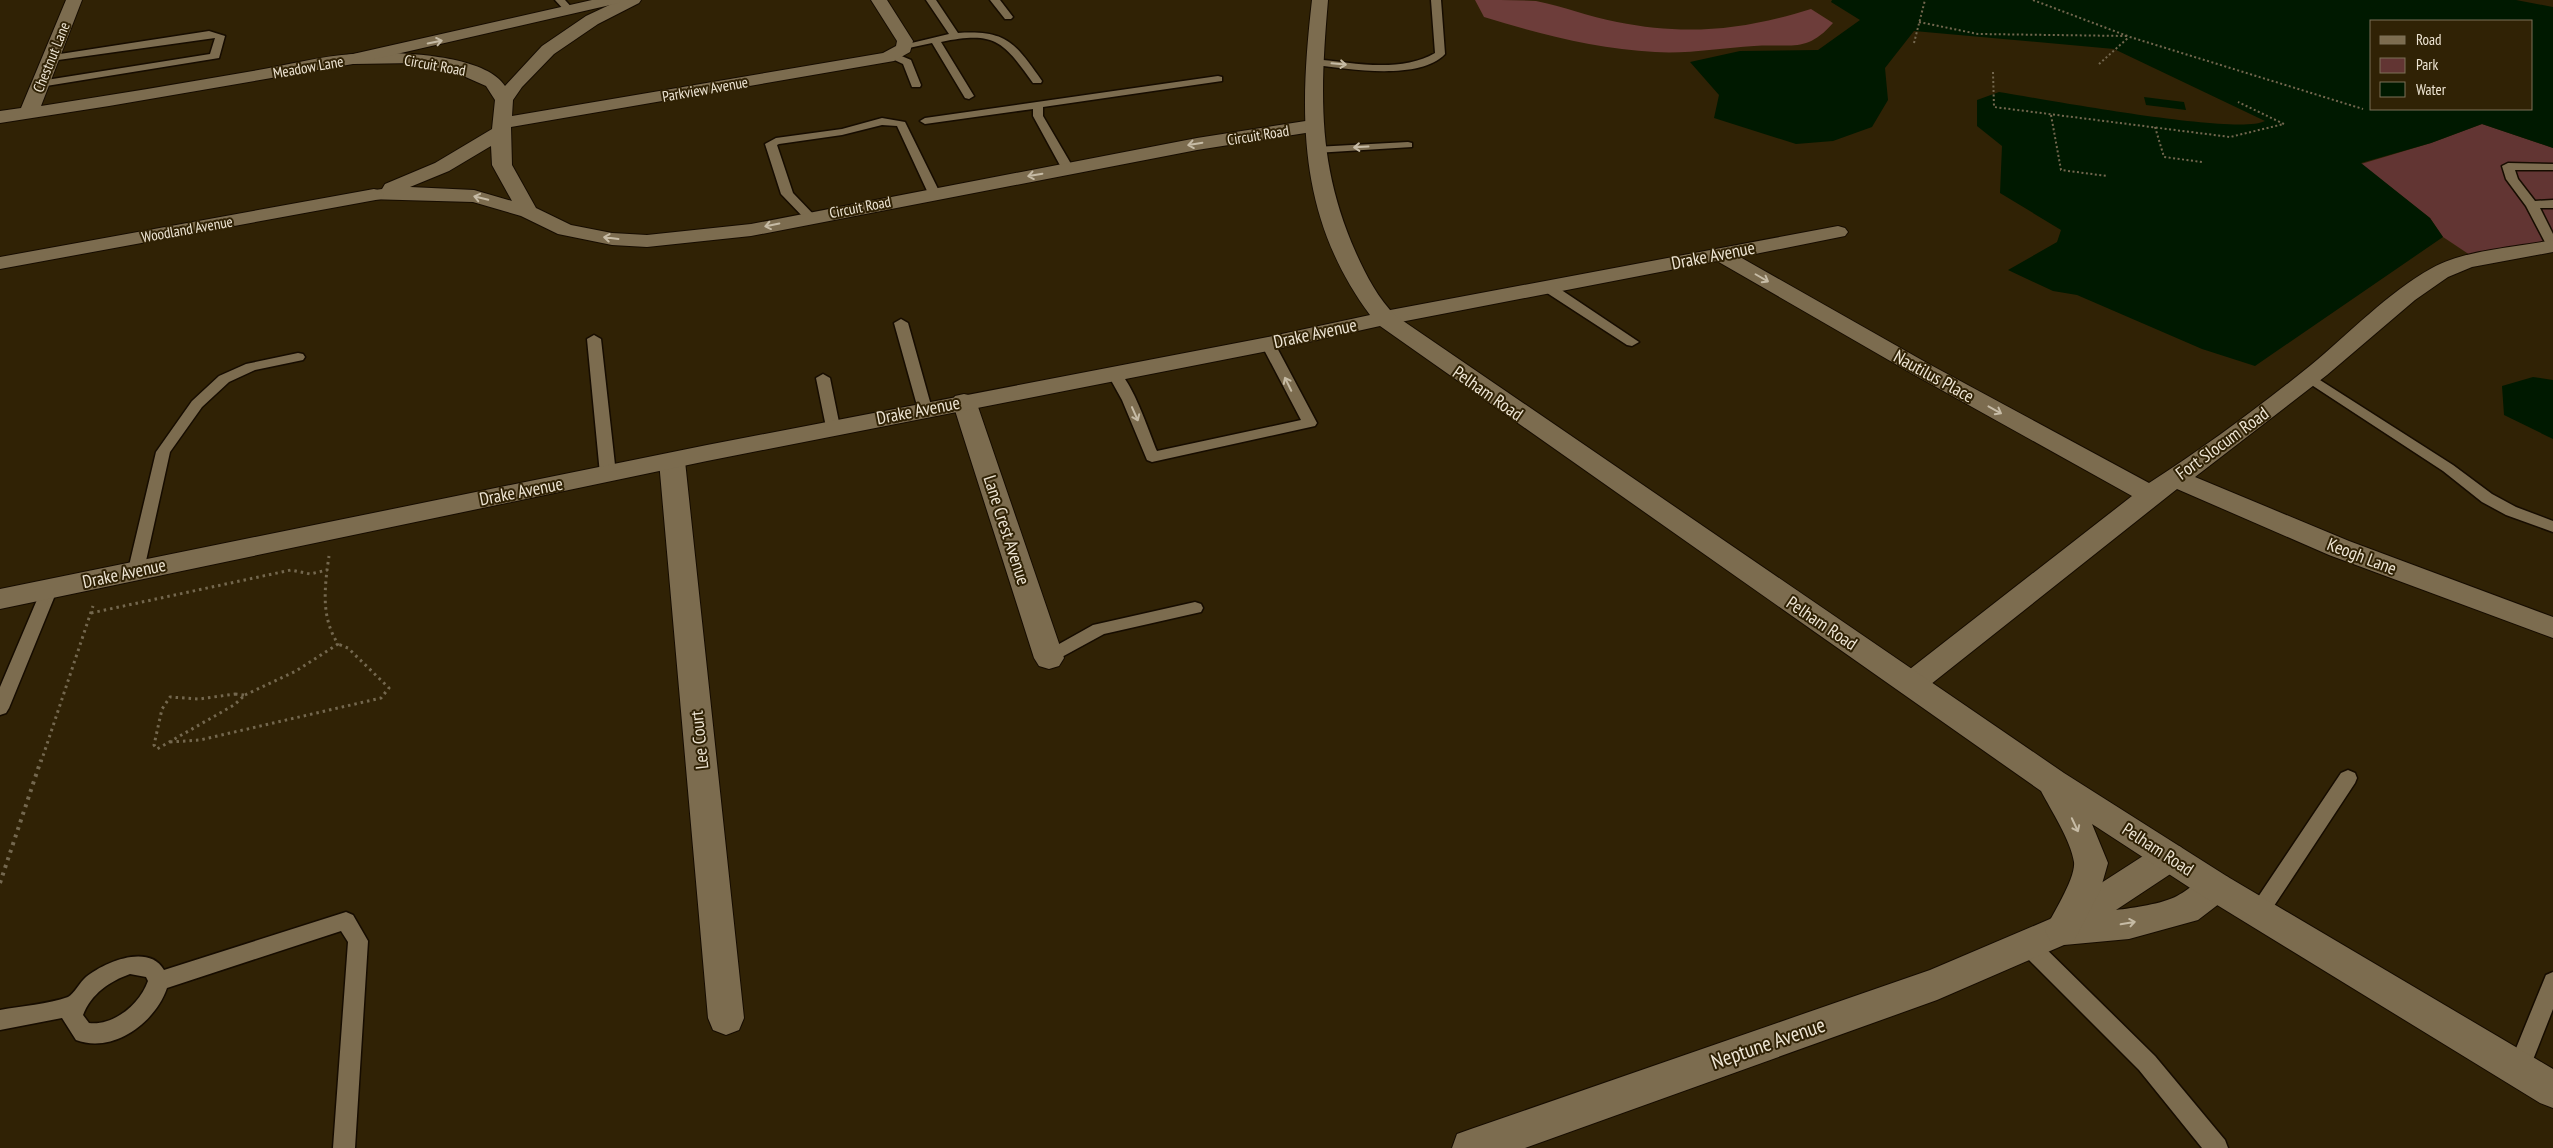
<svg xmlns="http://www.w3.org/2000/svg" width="2553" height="1148" font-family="'PT Sans Narrow',sans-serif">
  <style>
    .green { fill: #623533 }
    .forest { fill: #6d3d3a }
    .water { fill: #001900; fill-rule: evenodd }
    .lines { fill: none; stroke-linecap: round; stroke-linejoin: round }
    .lane-casing { stroke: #160c00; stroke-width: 3 }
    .street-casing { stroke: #160c00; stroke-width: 2 }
    .secondary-casing { stroke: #160c00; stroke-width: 2 }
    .path-far2 { stroke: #74684f; stroke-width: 2; stroke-dasharray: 2 2.5; stroke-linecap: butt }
    .path-far1 { stroke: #74684f; stroke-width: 3; stroke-dasharray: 2.5 4; stroke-linecap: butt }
    .path { stroke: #74684f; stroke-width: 4; stroke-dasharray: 3 5; stroke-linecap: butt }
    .lane { fill: #7c6c4f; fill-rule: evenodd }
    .street { fill: #7c6c4f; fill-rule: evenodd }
    .secondary { fill: #7c6c4f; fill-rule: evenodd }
    .oneway { stroke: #c6bba5 }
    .labels { text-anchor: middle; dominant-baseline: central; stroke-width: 4; stroke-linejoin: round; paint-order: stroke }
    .far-street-label { font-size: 15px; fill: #eee5d4; stroke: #302205 }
    .street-label { font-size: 18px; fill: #eee5d4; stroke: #302205 }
    .near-street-label { font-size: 21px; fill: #eee5d4; stroke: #302205 }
  </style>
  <rect width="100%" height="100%" fill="#302205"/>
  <!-- green -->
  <path class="green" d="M2482 124 2553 148V247L2473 257 2443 237 2430 218 2361 164 2431 143Z"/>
  <!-- forest -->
  <path class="forest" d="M1475 0C1494 0 1517 0 1536 1 1563 6 1589 17 1617 22 1687 36 1743 30 1811 9L1833 23C1806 54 1790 43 1754 46 1722 48 1688 54 1655 52 1597 49 1539 34 1484 17Z"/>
  <!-- water -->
  <path class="water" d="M1832 0H2516L2553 7V148L2482 124 2431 143 2361 163 2430 218 2443 237 2255 366 2202 349 2077 295 2053 291 2008 270 2057 242 2061 230 2000 193 2002 146 1977 126V100L1999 92C2043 99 2238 136 2265 121L2114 49 1914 31 1885 68 1888 100 1872 127 1833 141 1796 144 1714 118 1719 95 1690 62 1740 51 1818 50 1860 20 1831 2ZM2372 21H2532V109H2372Z
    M2144 97 2184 102 2186 110 2146 105Z
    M2533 377 2553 380V439L2504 415 2502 386Z"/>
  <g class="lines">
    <!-- lane casing -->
    <g class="lane-casing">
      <path id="lane" d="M555 0H565L574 10 566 12Z
        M926 0H936L958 33C1007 30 1015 43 1042 81L1041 83H1033C1003 41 995 31 941 42L974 96 969 99 965 98 932 43 904 49 899 46 949 34Z
        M990 0H1000L1013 17 1011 19H1005Z
        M1431 0H1441L1445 54C1420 81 1348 69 1315 65L1310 62 1315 59C1353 63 1401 73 1435 53Z
        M209 31 225 36 219 58 40 87 35 84 40 81 210 54 215 38 51 61 46 58 47 56Z
        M892 52 911 60 921 85 920 87H912L903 64 888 57V53Z
        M1218 76 1222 77V81L1043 107V116L1074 169 1068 172 1062 169 1033 116V109L925 124 920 121 925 118Z
        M882 118 905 122 940 193 938 196 934 197 928 193 897 126 882 125 842 135 779 144 777 145 793 193 816 217 814 220H806L781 194 765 144 776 138 842 129Z
        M1408 142 1412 143V147L1315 153 1309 150 1315 147Z
        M2508 163 2553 164V170H2515L2518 179 2535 201 2553 200V208H2540L2553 234V250L2547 246 2526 206 2506 179 2502 166Z
        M1549 284 1554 285 1639 342 1632 346 1627 345 1544 291 1543 288Z
        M901 319 908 323 932 409 930 412H920L918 409 894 323Z
        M594 335 601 339 616 474 608 479 600 474 587 339Z
        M1268 340 1275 344 1317 423 1315 426 1152 462 1147 460 1122 400 1107 373 1109 370 1114 369C1130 373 1150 435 1157 451L1301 420 1261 344Z
        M298 353 303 354 305 357 303 360 255 370 229 382 202 407 170 452 144 570 142 574H130L128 570 156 452 192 401 219 376 246 364Z
        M2309 373 2453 465 2492 494 2516 507 2553 521V532L2506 515 2482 502 2443 471 2304 380 2302 377Z
        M823 374 830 378 840 427 833 432 826 427 816 378Z
        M50 582 56 584 58 588 9 708 6 713 0 715V687L42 588 44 584Z
        M1195 602 1201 604 1203 608 1201 612 1104 634 1049 664 1043 663 1040 658 1043 653 1093 625Z
        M2348 770 2355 773 2357 778 2355 783 2266 918 2259 921 2252 918 2249 912 2252 906 2341 773Z
        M346 912 353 915 368 941 355 1148H333L348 942 341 931 167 988C155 1023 113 1054 76 1040L62 1018 0 1030V1010C22 1006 48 1004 68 997 74 994 80 982 86 977 104 962 149 943 164 970ZM130 974 146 977 148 981C140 1004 114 1026 89 1023L83 1015C91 994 110 981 130 974Z
        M2028 936 2035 938 2155 1056 2225 1140 2228 1148H2202L2139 1070 2021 952 2018 945 2021 938Z
        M2553 972V1009L2527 1075 2519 1079 2511 1075 2508 1068 2546 975Z"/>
    </g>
    <!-- street casing -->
    <g class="street-casing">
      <path id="street" d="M66 0H82L41 106C112 95 183 83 253 71 287 65 321 56 354 54 390 51 484 53 505 86L542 46 586 16 620 0H641L639 3 598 24 554 54 522 87 513 100 512 116 883 53 896 46 897 41 871 0H887L913 41 910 52 894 61 511 127 512 165 536 208 571 225 612 233 647 235 751 224 1197 138 1312 120 1319 122 1321 126 1319 130 1312 132 1197 150 751 236 647 247 612 245 558 234 521 216 473 202 367 199 364 195 367 191 382 189 385 184 435 163 492 129 495 100 486 86 452 71 415 63 353 64 109 106 0 123V111L21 108ZM491 146 492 165 512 201 474 190 410 187 449 171Z
        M1838 226 1845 228 1848 232 1845 236 1740 257 1927 363 2149 483C2204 448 2259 407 2311 365 2350 333 2387 293 2432 268 2464 250 2516 247 2553 240V252L2472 267 2448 277 2415 300 2327 375 2195 477 2349 541 2553 617V638L2329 555 2177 489 1921 692 1911 695 1901 692 1896 684 1901 676 2132 496 1911 373 1717 261 1385 325 1377 323 1374 318 1377 313 1385 311Z
        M964 394 973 396 976 401 1064 658 1059 666 1049 669 1039 666 1034 658 952 401 955 396Z
        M672 453 681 455 685 461 744 1018 739 1030 726 1035 713 1030 708 1018 659 461 663 455Z
        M2169 843 2181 847 2186 857 2181 867 2116 910C2133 908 2162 904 2177 896 2197 886 2203 868 2228 877L2233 887 2228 897 2198 920 2129 939 2064 945 1937 1000 1525 1148H1452L1457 1134 1471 1129 1930 970 2050 919 2098 885 2157 847Z"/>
    </g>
    <!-- secondary casing -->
    <g class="secondary-casing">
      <path id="secondary" d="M592 0H621L619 3 353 64 347 63 344 59 347 55 353 54Z
        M1312 0H1328C1320 94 1317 165 1356 253 1366 275 1378 299 1396 316L2064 773 2228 877 2553 1069V1108L2540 1103 2204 897 2092 824 2108 863 2100 891 2074 941 2062 945 2050 941 2045 930C2052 915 2076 878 2074 862 2071 841 2051 810 2041 791L1380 326 1268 351 707 461 0 609V589L707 445 1268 337 1370 315C1297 217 1299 114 1312 0Z
        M374 189 381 191 384 195 381 199 0 269V257Z"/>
    </g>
    <!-- path-far2 -->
    <path class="path-far2" d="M2033 0 2130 37 2363 109
      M1919 22 1978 34 2127 36
      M1914 43 1925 0
      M2099 64 2129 37
      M1993 72 1994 107 2230 137 2284 124 2238 102
      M2051 115 2061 170 2107 176
      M2155 127 2164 157 2202 162"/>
    <!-- path-far1 -->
    <path class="path-far1" d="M91 613 291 570 310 574 327 570 329 556
      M235 694 245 695 234 705 157 749 154 745 162 709 170 697 199 699Z
      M245 695 296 671 338 644C323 620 324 597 327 570
      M170 742 200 740 381 698 389 688 348 648 338 644
      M41 762 93 606"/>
    <!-- path -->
    <path class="path" d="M0 883 41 760"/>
    <!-- lane -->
    <use href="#lane" class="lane"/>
    <!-- street -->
    <use href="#street" class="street"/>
    <!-- secondary -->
    <use href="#secondary" class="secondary"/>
  </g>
  <!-- one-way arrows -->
  <defs><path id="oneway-shaft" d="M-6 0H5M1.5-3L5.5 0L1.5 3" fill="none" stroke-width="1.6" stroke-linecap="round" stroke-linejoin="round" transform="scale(1.25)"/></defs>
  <g class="oneway">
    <use href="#oneway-shaft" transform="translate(435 42) rotate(-11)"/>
    <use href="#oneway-shaft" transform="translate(1339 64) rotate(5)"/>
    <use href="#oneway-shaft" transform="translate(1195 144) rotate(170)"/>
    <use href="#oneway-shaft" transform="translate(1361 147) rotate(177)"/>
    <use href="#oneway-shaft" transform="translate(1035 175) rotate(170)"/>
    <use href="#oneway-shaft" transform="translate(481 198) rotate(-166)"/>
    <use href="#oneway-shaft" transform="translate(772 225) rotate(168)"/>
    <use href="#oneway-shaft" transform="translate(611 238) rotate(-173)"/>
    <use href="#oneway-shaft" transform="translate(1762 278) rotate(30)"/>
    <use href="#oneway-shaft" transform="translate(1288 384) rotate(-116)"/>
    <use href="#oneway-shaft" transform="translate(1995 410) rotate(29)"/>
    <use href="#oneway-shaft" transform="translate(1135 414) rotate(66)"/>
    <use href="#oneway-shaft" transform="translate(2075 825) rotate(65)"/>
    <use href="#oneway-shaft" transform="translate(2128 923) rotate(-10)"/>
  </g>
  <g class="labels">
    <!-- far-street labels -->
    <g class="far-street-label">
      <text transform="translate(51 57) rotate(-68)">Chestnut Lane</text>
      <text transform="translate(435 65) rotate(10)">Circuit Road</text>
      <text transform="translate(308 67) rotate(-10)">Meadow Lane</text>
      <text transform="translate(705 89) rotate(-10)">Parkview Avenue</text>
      <text transform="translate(1258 135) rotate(-9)">Circuit Road</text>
      <text transform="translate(860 207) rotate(-11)">Circuit Road</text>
      <text transform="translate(187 229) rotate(-10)">Woodland Avenue</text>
    </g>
    <!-- street labels -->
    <g class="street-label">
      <text transform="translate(1713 255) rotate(-11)">Drake Avenue</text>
      <text transform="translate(1315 333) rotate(-12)">Drake Avenue</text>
      <text transform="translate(1934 376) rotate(29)">Nautilus Place</text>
      <text transform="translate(1488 393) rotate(35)">Pelham Road</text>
      <text transform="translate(918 410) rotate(-11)">Drake Avenue</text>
      <text transform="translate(2222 443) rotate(-36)">Fort Slocum Road</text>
      <text transform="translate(521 491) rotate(-11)">Drake Avenue</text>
      <text transform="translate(1007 530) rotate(72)">Lane Crest Avenue</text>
      <text transform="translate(2362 556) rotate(21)">Keogh Lane</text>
      <text transform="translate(124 573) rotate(-12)">Drake Avenue</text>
      <text transform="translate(1822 623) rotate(34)">Pelham Road</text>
      <text transform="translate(699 740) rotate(-96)">Lee Court</text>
      <text transform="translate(2158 849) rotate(33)">Pelham Road</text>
    </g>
    <!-- near-street labels -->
    <g class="near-street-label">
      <text transform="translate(1768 1043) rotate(-19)">Neptune Avenue</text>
    </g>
  </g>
  <!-- legend -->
  <rect x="2370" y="20" width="162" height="90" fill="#302205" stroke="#7c7058"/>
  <rect x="2380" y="36" width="25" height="8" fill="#7c6c4f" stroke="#7c7058"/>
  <text x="2416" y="45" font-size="15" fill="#eee5d4">Road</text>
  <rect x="2380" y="58" width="25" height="15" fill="#623533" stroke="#7c7058"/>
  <text x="2416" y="70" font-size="15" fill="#eee5d4">Park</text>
  <rect x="2380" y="82" width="25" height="15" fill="#001900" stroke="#7c7058"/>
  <text x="2416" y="95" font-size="15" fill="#eee5d4">Water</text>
</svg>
